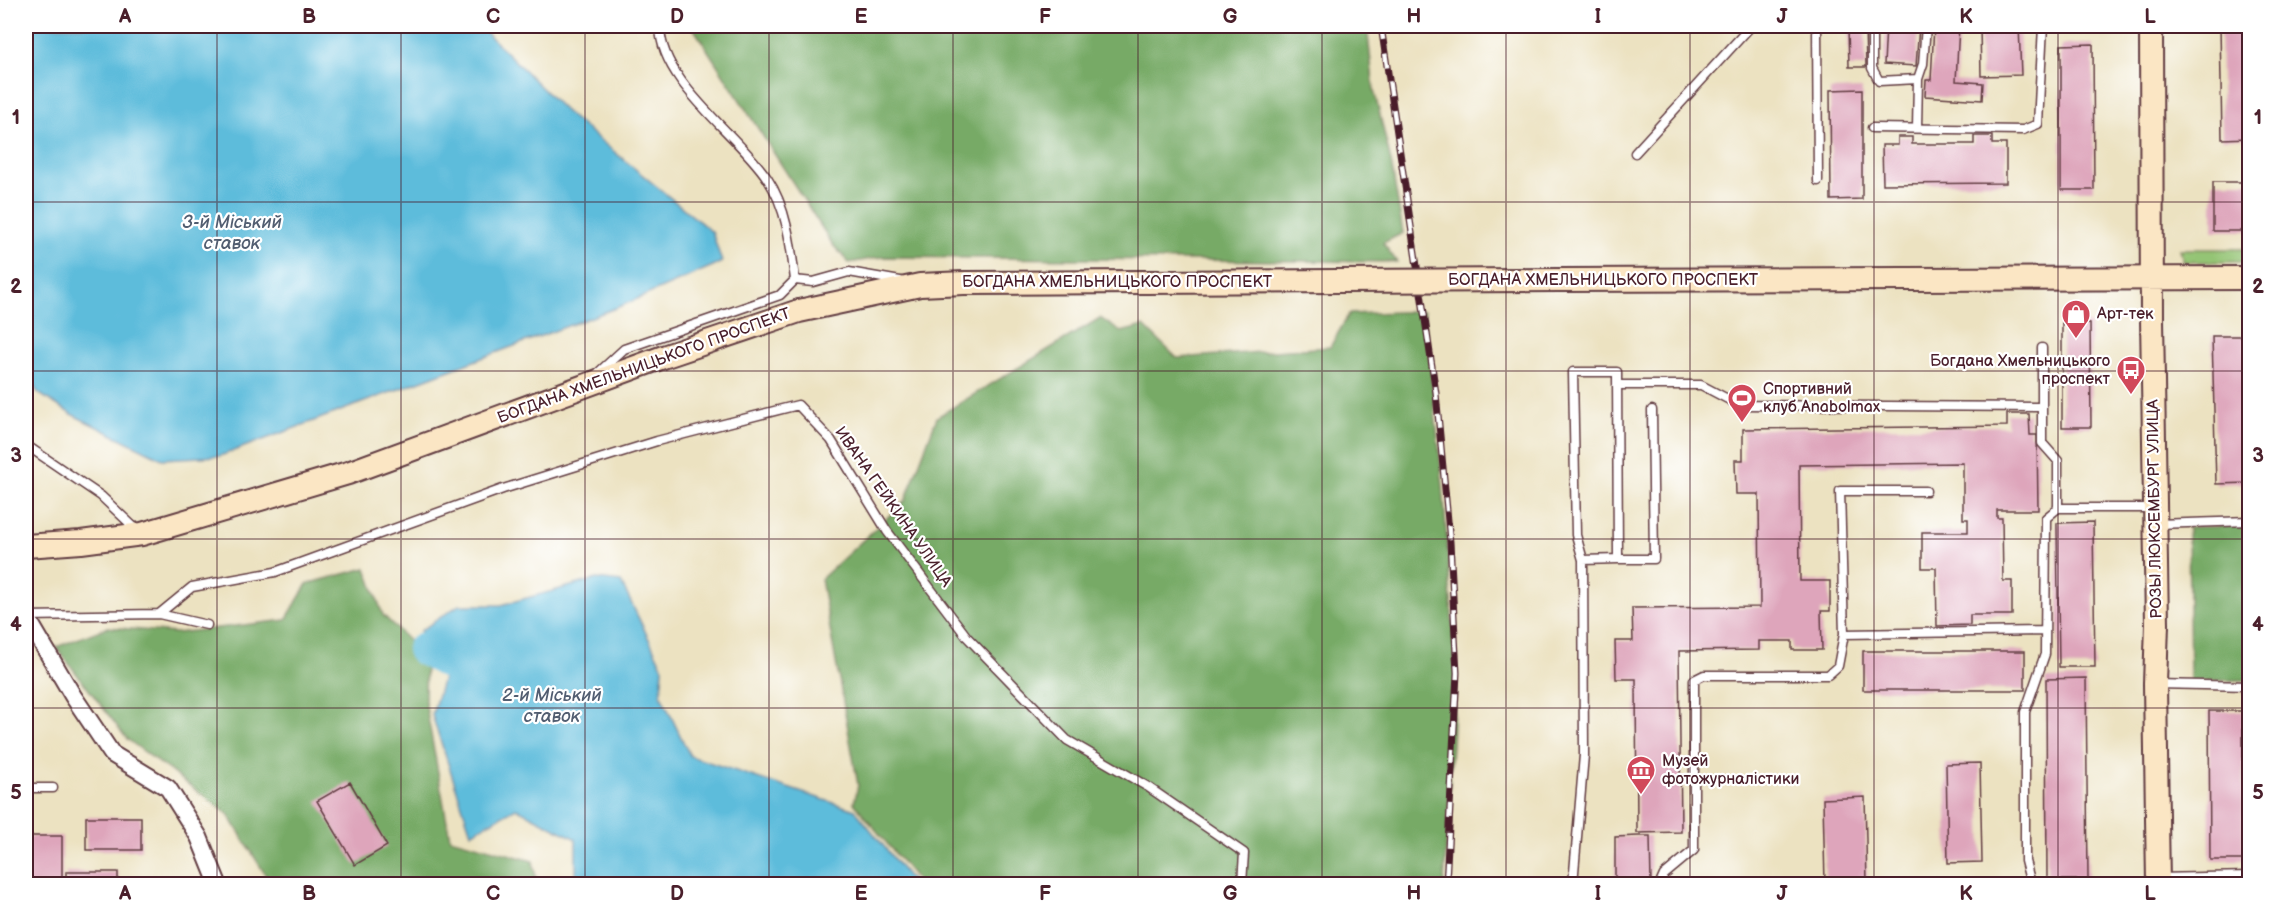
<svg xmlns="http://www.w3.org/2000/svg" width="2275" height="910" font-family="'Balsamiq Sans',sans-serif">
  <style>
    .green { fill: #94c474; stroke: #6f7250; stroke-width: 1.5 }
    .forest { fill: #7a6; stroke: #606448; stroke-width: 1.5 }
    .water { fill: #5dbcdb; stroke: #546e83; stroke-width: 1.5 }
    .lines { fill: none; stroke-linecap: round; stroke-linejoin: round }
    .river { stroke: #5dbcdb; stroke-width: 34 }
    .building { fill: #dea5bb }
    .lane-casing { stroke: #623c42; stroke-width: 11 }
    .street-casing { stroke: #623c42; stroke-width: 20 }
    .secondary-casing { stroke: #623c42; stroke-width: 26 }
    .lane { stroke: #fff; stroke-width: 8 }
    .street { stroke: #fff; stroke-width: 16 }
    .secondary { stroke: #fbe6c4; stroke-width: 22 }
    .rail-casing { stroke: #4a1f2b; stroke-width: 7 }
    .rail { stroke: #fff; stroke-width: 4.5; stroke-dasharray: 14; stroke-linecap: butt }
    .secondary-bridge-casing { stroke: #623c42; stroke-width: 26; stroke-linecap: butt }
    .secondary-bridge { stroke: #fbe6c4; stroke-width: 22 }
    .grid { fill: none; stroke: #4a1f2b; stroke-width: 1.5; stroke-opacity: 0.55 }
    .labels { text-anchor: middle; dominant-baseline: central; stroke-width: 4.5; stroke-linejoin: round; paint-order: stroke }
    .street-label { font-size: 16px; fill: #4a1f2b; stroke: #fff }
    .poi-label { font-size: 16px; fill: #4a1f2b; stroke: #fff; text-anchor: start }
    .water-label { font-size: 18px; font-style: italic; fill: #525e71; stroke: #fff }
    .neatline { fill: none; stroke: #4a1f2b; stroke-width: 2 }
    .grid-label { font-size: 20px; text-anchor: middle; font-weight: bold; fill: #4a1f2b }
  </style>
  <rect width="100%" height="100%" fill="#fff"/>
  <filter id="ink" filterUnits="userSpaceOnUse"><feTurbulence type="fractalNoise" baseFrequency=".0167" numOctaves="2"/><feDisplacementMap in="SourceGraphic" scale="12" xChannelSelector="R" yChannelSelector="G"/><feConvolveMatrix kernelMatrix="1 2 1 2 8 2 1 2 1" color-interpolation-filters="sRGB"/></filter>
  <filter id="wash" filterUnits="userSpaceOnUse"><feTurbulence type="fractalNoise" baseFrequency=".008" numOctaves="4" result="noise"/><feDisplacementMap in="SourceGraphic" scale="24" xChannelSelector="R" yChannelSelector="G"/><feGaussianBlur stdDeviation="1.35" result="paint"/><feColorMatrix in="noise" values="0 0 0 0 0 0 0 0 0 0 0 0 0 0 0 0 0 1.4 0 .05"/><feComposite in="paint" operator="in"/></filter>
  <g filter="url(#wash)">
    <rect width="100%" height="100%" fill="#ece2c1"/>
    <!-- green -->
    <path class="green" d="M2180 249H2249V262H2184Z"/>
    <!-- forest -->
    <path class="forest" d="M692 26H1367L1374 90 1391 162 1403 233 1383 243 1397 262 883 257 849 263 833 245Z
      M1424 311 1443 486 1456 672 1444 884H920L854 803 858 785 821 579 905 501 937 417 1100 318 1121 332 1144 326 1177 358 1330 347 1349 314Z
      M2249 526V680L2190 681 2188 527Z
      M366 568 383 615 426 657 425 701 450 838 533 861 537 884H271L228 814 127 739 56 647 108 627 176 633 286 620 307 584Z
      M2245 690H2250L2249 869H2245Z"/>
    <!-- water -->
    <path class="water" d="M26 26H480L567 113 712 232 722 262 621 306 220 456 162 459 71 414 38 393 26 373Z
      M597 579 621 582 663 668 661 695 690 756 855 810 914 884H576V839L516 808 471 833 432 715 450 654 420 631 459 605H501Z"/>
    <g class="lines">
      <!-- river -->
      <path class="river" d="M424 649 487 684"/>
    </g>
    <g id="blocks">
      <!-- building -->
      <path class="building" d="M1848 26H1865L1866 67H1849Z
        M1886 26H1919L1916 66 1884 64Z
        M1934 26H1959L1956 81 1983 83 1982 100 1925 96 1926 80H1931Z
        M1980 26H2019L2021 75 1981 76Z
        M2220 26H2250V138L2222 139Z
        M2093 44 2094 190H2061V45Z
        M1862 89V199L1831 200 1830 90Z
        M1974 136H1992V144H2006V183L1883 184 1882 145H1898V137H1912V144H1974Z
        M2213 182H2249L2250 231H2213Z
        M2062 323H2090L2091 427H2062Z
        M2212 336H2245L2249 483 2216 484Z
        M2007 414H2029L2030 435H2037L2038 510H1997V518H2002L2003 581H2012V615H1970V625L1937 626 1936 568H1922V532H1968V519H1963V463L1799 465 1800 581H1830V611H1821L1822 650H1792V641H1759V650L1679 651 1681 832 1637 833 1636 679H1616L1615 641H1633L1632 608 1760 607 1759 494H1736L1735 460H1743V429L2007 426Z
        M2093 522 2095 667H2059L2057 523Z
        M1863 651H2025V690H1863Z
        M2086 678 2088 880H2047L2046 679Z
        M2209 711H2243V860H2210Z
        M1980 763 1982 862 1948 863 1946 764Z
        M350 782 387 846 355 865 317 801Z
        M1865 797 1867 884H1825L1823 799Z
        M86 817H141V850H86Z
        M33 836H62V884H26V837Z
        M1638 836H1650L1651 884H1615V837Z
        M66 872H118V884H66Z"/>
    </g>
  </g>
  <g filter="url(#ink)">
    <use href="#blocks" fill-opacity="0" stroke="#623c42" stroke-width="1.5"/>
    <g class="lines">
      <!-- lane casing -->
      <g class="lane-casing">
        <path id="lane" d="M660 26C660 83 738 134 767 178 787 208 791 246 795 280
          M1817 26 1818 181
          M1872 26V68L1879 81 1918 79 1923 64 1926 26
          M1872 128 2023 130 2038 124 2043 26
          M1917 128 1918 79
          M1635 153 1751 26
          M795 280 813 282 849 272 900 281
          M2042 348V443L2058 461V508
          M598 373 624 349 780 295 795 280
          M1617 385H1701L1739 405 2042 407
          M26 445 101 496 139 532
          M2156 524 2250 521
          M1618 559H1654L1652 410
          M159 614 192 587 275 572 503 489 657 441 798 405 831 440 887 531 967 637 1067 740 1148 787 1244 853 1242 884
          M26 616 159 614 207 625
          M1844 634 2045 631
          M2155 684 2250 686
          M26 788H53
          M2158 878 2250 876
          M1573 884 1584 755 1583 560 1576 535 1573 372H1617L1618 559 1583 560
          M1660 884 1664 875 1694 850V680L1704 675H1828L1838 666 1844 634 1840 491H1926
          M2031 884 2025 861V712L2045 654 2046 518 2058 508H2155"/>
      </g>
      <!-- street casing -->
      <g class="street-casing">
        <path id="street" d="M26 616 73 696 112 754 168 788 199 837 218 884"/>
      </g>
      <!-- secondary casing -->
      <g class="secondary-casing">
        <path id="secondary" d="M2151 26 2152 319 2157 624 2155 684 2158 884
          M1559 280 2250 278
          M26 546 81 542 142 534 348 473 666 356 799 311 920 285 964 283 1338 281"/>
      </g>
      <!-- lane -->
      <use href="#lane" class="lane"/>
      <!-- street -->
      <use href="#street" class="street"/>
      <!-- secondary -->
      <use href="#secondary" class="secondary"/>
      <!-- rail casing -->
      <g class="rail-casing">
        <path id="rail" d="M1381 26 1436 393 1450 542 1457 673 1446 884"/>
      </g>
      <!-- rail -->
      <use href="#rail" class="rail"/>
      <!-- secondary-bridge casing -->
      <g class="secondary-bridge-casing">
        <path id="secondary-bridge" d="M1338 281 1559 280"/>
      </g>
      <!-- secondary-bridge -->
      <use href="#secondary-bridge" class="secondary-bridge"/>
    </g>
  </g>
  <!-- grid -->
  <path class="grid" d="M217 26V884M401 26V884M585 26V884M769 26V884M953 26V884M1138 26V884M1322 26V884M1506 26V884M1690 26V884M1874 26V884M2058 26V884M26 202H2250M26 371H2250M26 539H2250M26 708H2250"/>
  <!-- icons -->
  <defs>
    <g id="shop-pin" transform="scale(1.5)"><path d="M0 17L-7.5 6A9.5 9.5 0 1 1 7.5 6Z" fill="#d1495b" stroke="#fff"/><path d="M-5-2.5h2.3a2.7 3.5 0 0 1 5.4 0H5L5.5 6h-11ZM-1.5-2.5h3a1.5 2.3 0 0 0-3 0Z" fill="#fff"/></g>
    <g id="bus-pin" transform="scale(1.5)"><path d="M0 17L-7.5 6A9.5 9.5 0 1 1 7.5 6Z" fill="#d1495b" stroke="#fff"/><path d="M-5-6H5V4H4V6H2V4H-2V6H-4V4H-5ZM-3.5-4V0h7V-4ZM-3.5 1.2v1.5H-2V1.2ZM2 1.2v1.5H3.5V1.2Z" fill="#fff"/></g>
    <g id="stadium-pin" transform="scale(1.5)"><path d="M0 17L-7.5 6A9.5 9.5 0 1 1 7.5 6Z" fill="#d1495b" stroke="#fff"/><path d="M0-5a6.5 5 0 1 0 0 10a6.5 5 0 1 0 0-10ZM-3.5-1.8h7v3.6h-7Z" fill="#fff"/></g>
    <g id="museum-pin" transform="scale(1.5)"><path d="M0 17L-7.5 6A9.5 9.5 0 1 1 7.5 6Z" fill="#d1495b" stroke="#fff"/><path d="M0-6L6-3V-2H-6V-3ZM-5-1h2V3h-2ZM-1-1h2V3h-2ZM3-1h2V3H3ZM-6 4H6V6H-6Z" fill="#fff"/></g>
  </defs>
  <g fill-rule="evenodd">
    <use href="#shop-pin" x="2076" y="314"/>
    <use href="#bus-pin" x="2131" y="370"/>
    <use href="#stadium-pin" x="1742" y="398"/>
    <use href="#museum-pin" x="1641" y="770"/>
  </g>
  <g class="labels">
    <!-- street labels -->
    <g class="street-label">
      <text x="1603" y="280">БОГДАНА ХМЕЛЬНИЦЬКОГО ПРОСПЕКТ</text>
      <text x="1117" y="282">БОГДАНА ХМЕЛЬНИЦЬКОГО ПРОСПЕКТ</text>
      <text transform="translate(644 366) rotate(-20)">БОГДАНА ХМЕЛЬНИЦЬКОГО ПРОСПЕКТ</text>
      <text transform="translate(893 507) rotate(55)">ИВАНА ГЕЙКИНА УЛИЦА</text>
      <text transform="translate(2155 509) rotate(-91)">РОЗЫ ЛЮКСЕМБУРГ УЛИЦА</text>
    </g>
    <!-- poi labels -->
    <g class="poi-label">
      <text x="2097" y="314">Арт-тек</text>
      <text x="2110" y="361" text-anchor="end">Богдана Хмельницького<tspan x="2110" dy="18">проспект</tspan></text>
      <text x="1763" y="389">Спортивний<tspan x="1763" dy="18">клуб Anabolmax</tspan></text>
      <text x="1662" y="761">Музей<tspan x="1662" dy="18">фотожурналістики</tspan></text>
    </g>
    <!-- water labels -->
    <g class="water-label">
      <text x="232" y="222">3-й Міський<tspan x="232" dy="21">ставок</tspan></text>
      <text x="552" y="695">2-й Міський<tspan x="552" dy="21">ставок</tspan></text>
    </g>
  </g>
  <!-- margin -->
  <rect width="2275" height="910" fill="none" stroke="#fff" stroke-width="66"/>
  <rect x="33" y="33" width="2209" height="844" class="neatline"/>
  <g class="grid-label">
    <text x="125" y="23">A</text>
    <text x="309" y="23">B</text>
    <text x="493" y="23">C</text>
    <text x="677" y="23">D</text>
    <text x="861" y="23">E</text>
    <text x="1045" y="23">F</text>
    <text x="1230" y="23">G</text>
    <text x="1414" y="23">H</text>
    <text x="1598" y="23">I</text>
    <text x="1782" y="23">J</text>
    <text x="1966" y="23">K</text>
    <text x="2150" y="23">L</text>
    <text x="16" y="124">1</text>
    <text x="2258" y="124">1</text>
    <text x="16" y="293">2</text>
    <text x="2258" y="293">2</text>
    <text x="16" y="462">3</text>
    <text x="2258" y="462">3</text>
    <text x="16" y="631">4</text>
    <text x="2258" y="631">4</text>
    <text x="16" y="799">5</text>
    <text x="2258" y="799">5</text>
    <text x="125" y="900">A</text>
    <text x="309" y="900">B</text>
    <text x="493" y="900">C</text>
    <text x="677" y="900">D</text>
    <text x="861" y="900">E</text>
    <text x="1045" y="900">F</text>
    <text x="1230" y="900">G</text>
    <text x="1414" y="900">H</text>
    <text x="1598" y="900">I</text>
    <text x="1782" y="900">J</text>
    <text x="1966" y="900">K</text>
    <text x="2150" y="900">L</text>
  </g>
</svg>
